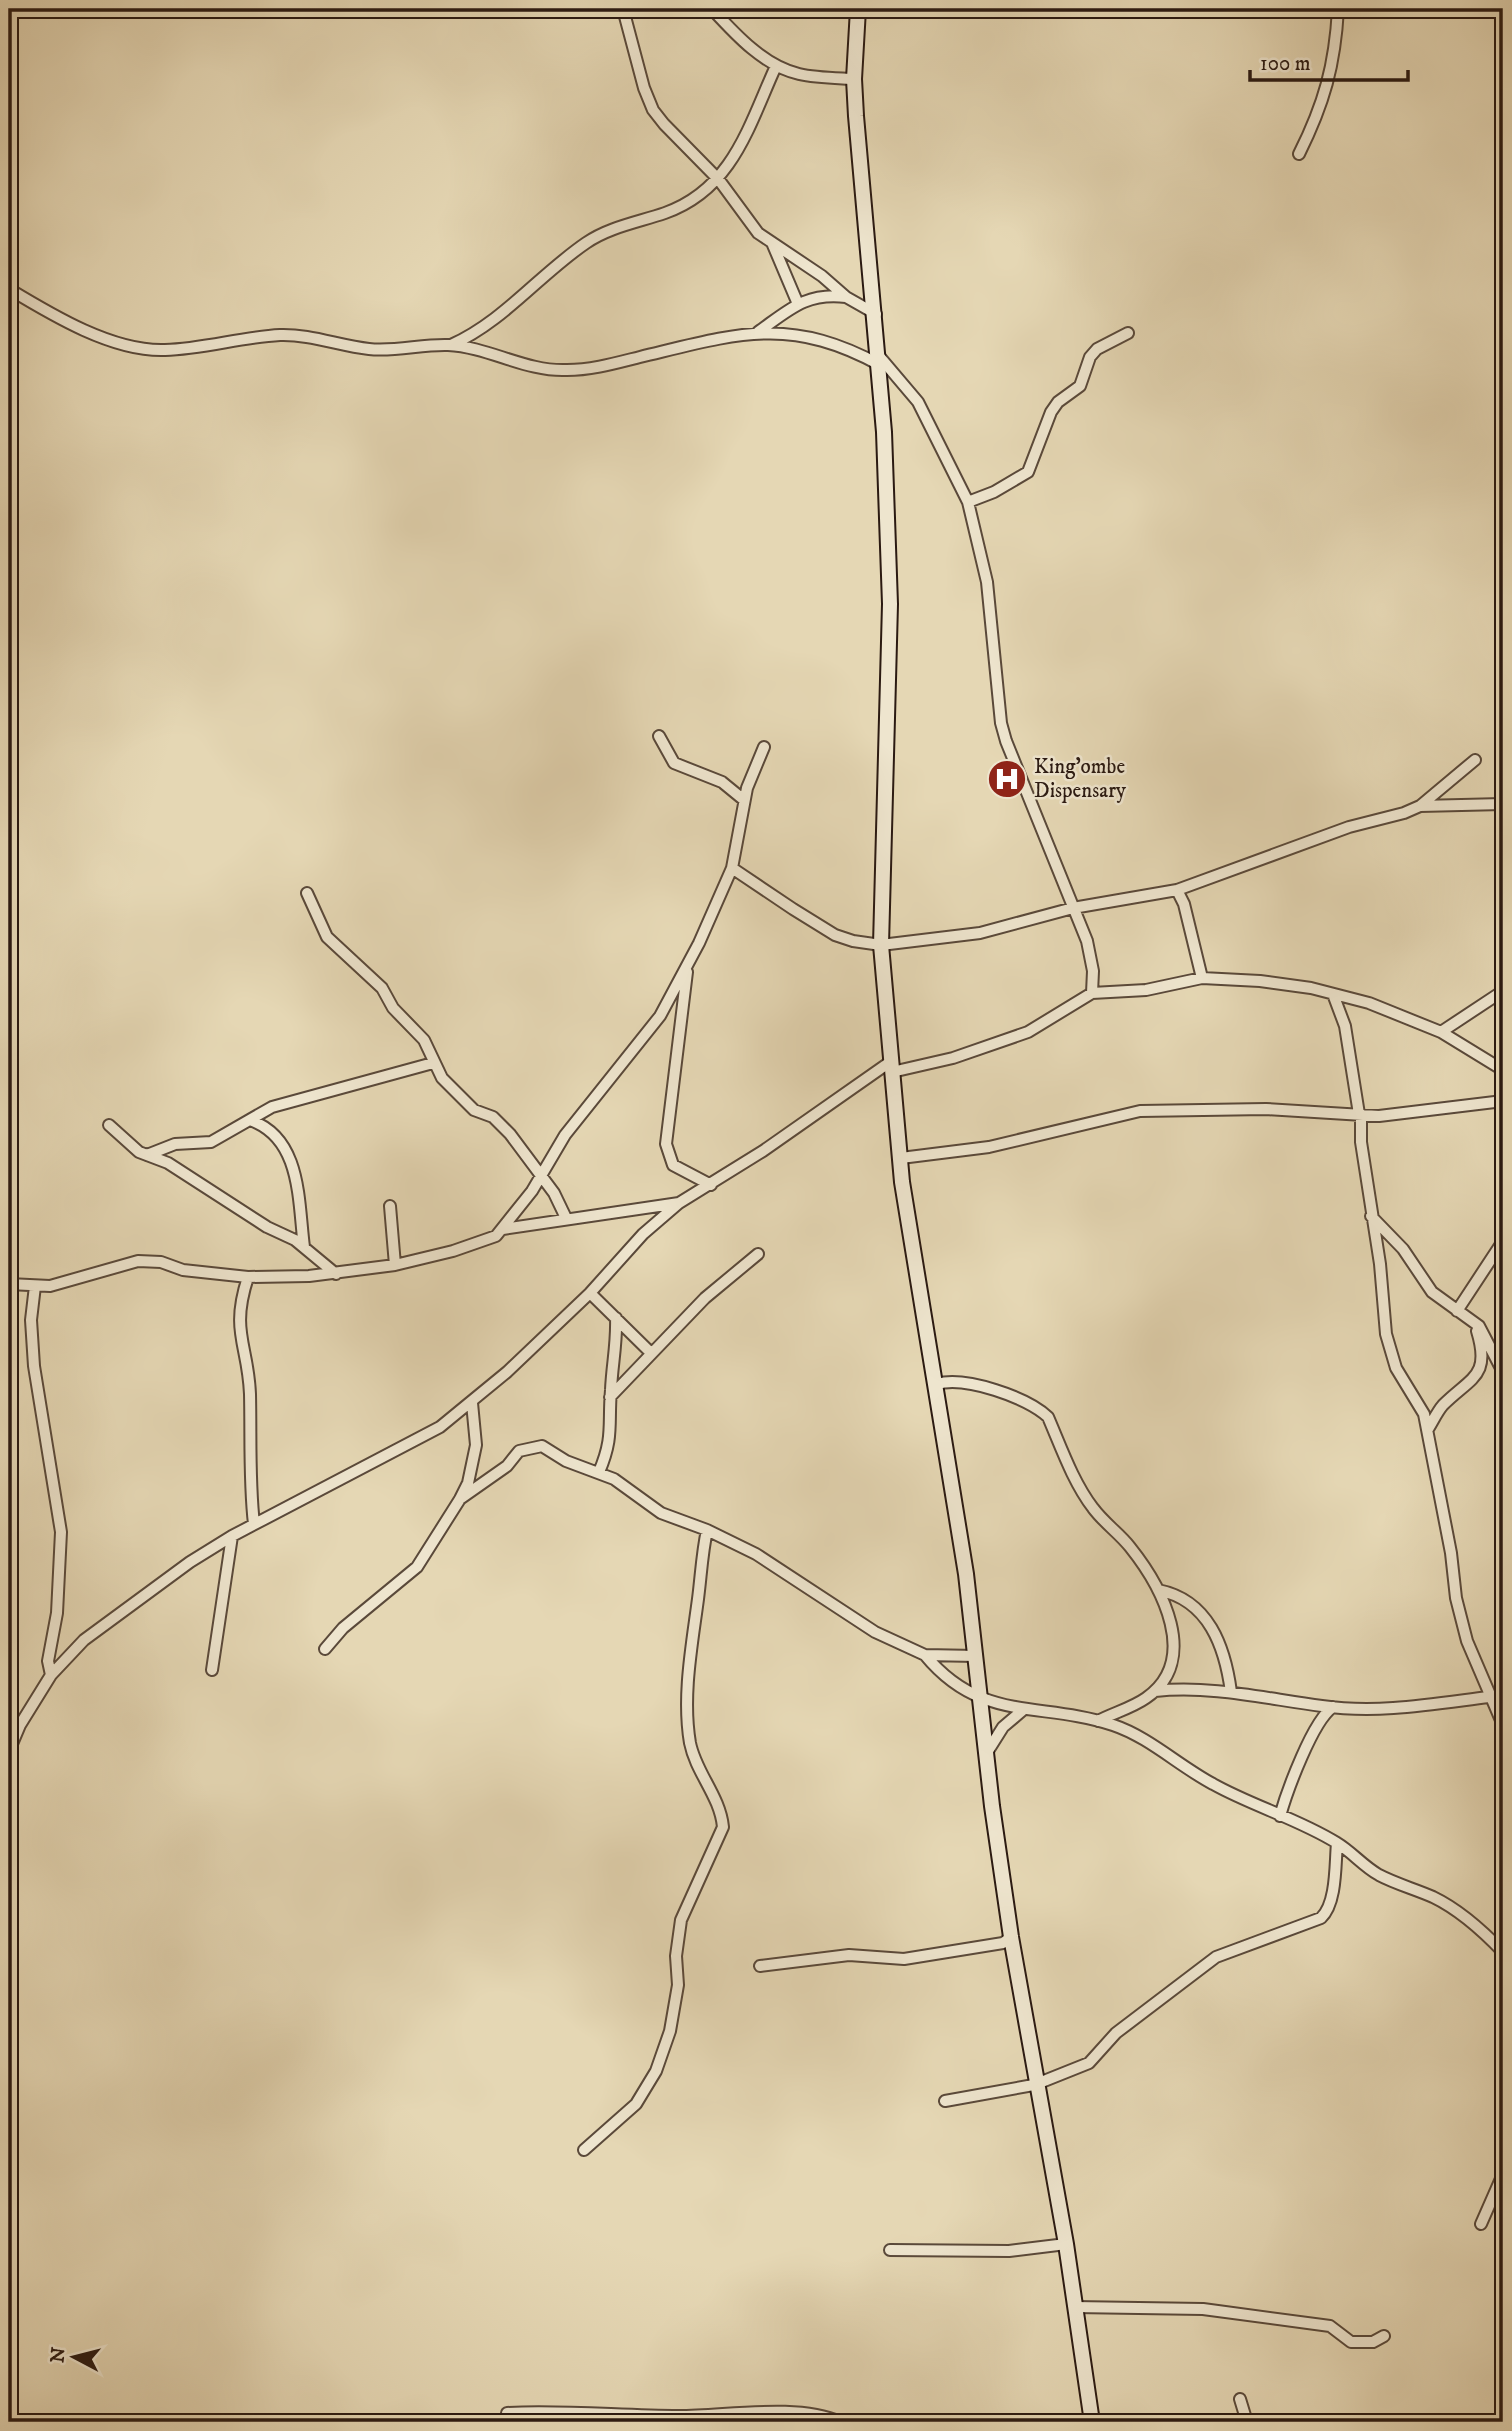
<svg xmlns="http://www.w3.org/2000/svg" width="1512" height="2431" font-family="'IM FELL DW Pica',serif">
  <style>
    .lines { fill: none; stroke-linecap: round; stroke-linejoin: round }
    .street-casing { stroke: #5a493a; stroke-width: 14 }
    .secondary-casing { stroke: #2b1a12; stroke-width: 18 }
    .street { stroke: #eee5ce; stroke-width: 10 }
    .secondary { stroke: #eee5ce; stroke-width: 14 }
    .labels { text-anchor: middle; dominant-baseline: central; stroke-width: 5; stroke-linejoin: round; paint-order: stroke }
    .poi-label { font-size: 21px; fill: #2b1a12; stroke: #eee5ce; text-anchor: start }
  </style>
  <rect width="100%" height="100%" fill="#e5d7b4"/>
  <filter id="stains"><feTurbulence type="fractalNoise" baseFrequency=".00286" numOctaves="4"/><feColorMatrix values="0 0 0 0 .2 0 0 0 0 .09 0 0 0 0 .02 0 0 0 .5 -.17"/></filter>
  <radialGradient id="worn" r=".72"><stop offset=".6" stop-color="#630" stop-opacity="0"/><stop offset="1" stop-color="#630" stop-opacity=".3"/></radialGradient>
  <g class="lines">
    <!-- street casing -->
    <g class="street-casing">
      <path id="street" d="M623 9 644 88 653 110 664 124 719 180 758 233 822 276 846 297 876 314
        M712 9C735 34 764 66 799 74 816 78 836 78 854 79
        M1299 154C1324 104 1335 65 1338 9
        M773 245 798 304
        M9 289C52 315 113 352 165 350 203 349 242 337 280 335 310 334 340 346 369 349 395 352 422 344 448 345 489 347 526 372 567 370 592 370 616 363 640 357 736 334 788 315 880 365
        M758 332C789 310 806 292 846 297
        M451 345C503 322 539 275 586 243 609 227 639 222 665 213 733 189 749 125 776 66
        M879 356 918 402 968 502 987 582 1001 723 1006 741 1087 941 1093 971 1092 993
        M968 502 994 492 1028 472 1051 412 1058 402 1080 386 1090 357 1097 349 1128 333
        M659 736 674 763 722 782 744 800
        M1420 806 1503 804
        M732 868 793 909 835 935 853 941 881 945 980 933 1073 908 1177 890 1349 827 1404 813 1420 806 1475 760
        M1177 890 1184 904 1202 978
        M307 893 327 937 382 988 393 1008 424 1040 442 1078 474 1110 493 1117 510 1134 554 1193 566 1218
        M687 972 666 1144 673 1165 711 1185
        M1333 994 1345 1026 1359 1114
        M1441 1032 1503 991
        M892 1072 953 1058 1028 1032 1092 993 1146 990 1202 978 1260 981 1311 988 1369 1003 1441 1032 1503 1070
        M1361 1114V1142L1380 1264 1386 1334 1396 1368 1424 1414 1451 1553 1456 1598 1467 1641 1503 1725
        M250 1120C302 1138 298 1201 304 1247
        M109 1125 139 1152 168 1163 267 1227 295 1240 336 1274
        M147 1155 175 1144 211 1142 272 1107 433 1063
        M901 1158 989 1147 1140 1111 1266 1109 1379 1116 1503 1101
        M390 1206 395 1265
        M1371 1216 1403 1249 1432 1292 1479 1326 1503 1372
        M503 1229 679 1203
        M248 1277C230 1332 248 1344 250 1394 251 1437 249 1481 254 1524
        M9 1284 50 1286 138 1261 161 1262 183 1270 248 1277 309 1276 395 1265 453 1251 496 1236 532 1191 565 1135 660 1016 699 943 732 868 747 788 764 747
        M35 1286 31 1320 34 1366 61 1532 57 1613 48 1661 51 1675
        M590 1293 650 1352
        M1457 1311 1503 1241
        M937 1384C965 1376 1027 1397 1048 1417 1061 1447 1073 1482 1093 1508 1104 1523 1119 1533 1130 1547 1162 1587 1201 1660 1146 1698 1132 1708 1113 1713 1098 1721
        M610 1397 705 1298 758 1254
        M1428 1429C1433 1421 1437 1412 1443 1405 1471 1377 1491 1377 1477 1331
        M599 1472C614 1437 608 1425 611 1390 612 1365 617 1344 616 1318
        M460 1499 507 1466 519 1451 542 1446 566 1461 614 1479 661 1513 707 1530 756 1554 875 1632 925 1655 976 1656
        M1158 1590C1209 1600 1225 1647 1231 1692
        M325 1649 343 1628 417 1567 460 1499 468 1483 476 1445 472 1403
        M925 1655C981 1723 1040 1701 1113 1725 1149 1737 1179 1766 1213 1784 1252 1806 1299 1819 1337 1843 1352 1852 1363 1866 1379 1875 1396 1884 1415 1889 1433 1897 1460 1910 1483 1931 1503 1952
        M212 1670 232 1536
        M1155 1691C1212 1685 1267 1699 1322 1706 1379 1714 1433 1704 1489 1697
        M9 1751 20 1725 51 1675 84 1640 190 1562 232 1536 440 1427 507 1372 590 1293 643 1234 679 1203 763 1151 890 1062
        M986 1754 1003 1727 1023 1710
        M1280 1816C1287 1791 1313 1720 1333 1707
        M760 1966 849 1955 904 1959 1003 1943 1011 1937
        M1039 2083 1089 2063 1116 2033 1216 1957 1321 1918C1337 1903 1335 1864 1337 1843
        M945 2101 1039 2084
        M584 2150 636 2104 656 2071 670 2031 678 1985 676 1956 681 1920 723 1827C720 1796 696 1773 690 1743 682 1696 692 1645 698 1599 701 1576 702 1553 707 1530
        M1481 2224 1503 2174
        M890 2250 1009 2251 1066 2244
        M1074 2307 1203 2309 1330 2326 1351 2342H1373L1384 2336
        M1240 2399 1247 2422
        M507 2413C565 2410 622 2416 679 2416 727 2416 797 2403 840 2422"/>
    </g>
    <!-- secondary casing -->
    <g class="secondary-casing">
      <path id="secondary" d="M858 9 854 79 856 116 884 432 890 604 881 945 902 1182 966 1574 992 1806 1011 1937 1066 2244 1092 2422"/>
    </g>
    <!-- street -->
    <use href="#street" class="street"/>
    <!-- secondary -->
    <use href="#secondary" class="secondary"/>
  </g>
  <!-- icons -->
  <defs>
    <g id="hospital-disc" transform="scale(2.0125)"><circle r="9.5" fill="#8f2418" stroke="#eee5ce"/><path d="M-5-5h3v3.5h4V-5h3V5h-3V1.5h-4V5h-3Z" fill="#fff"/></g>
  </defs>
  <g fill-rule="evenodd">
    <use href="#hospital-disc" x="1007" y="779"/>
  </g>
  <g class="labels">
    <!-- poi labels -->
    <g class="poi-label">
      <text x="1034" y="767">King'ombe<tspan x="1034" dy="24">Dispensary</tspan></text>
    </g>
  </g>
  <!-- margin -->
  <rect width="1512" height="2431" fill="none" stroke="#e5d7b4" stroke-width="35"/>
  <rect x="10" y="10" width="1491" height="2410" fill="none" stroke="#2b1a12" stroke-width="3.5"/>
  <rect x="18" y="18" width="1477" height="2396" fill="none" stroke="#2b1a12" stroke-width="2"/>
  <!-- north arrow -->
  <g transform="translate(74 2357) rotate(277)" stroke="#eee5ce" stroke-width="5" paint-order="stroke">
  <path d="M0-5L12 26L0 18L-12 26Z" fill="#2b1a12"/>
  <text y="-10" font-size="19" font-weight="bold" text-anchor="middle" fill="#2b1a12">N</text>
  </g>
  <!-- scale -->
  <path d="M1250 70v10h158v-10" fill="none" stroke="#2b1a12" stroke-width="3.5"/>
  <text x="1260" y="70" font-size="21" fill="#2b1a12" stroke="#eee5ce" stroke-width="5" paint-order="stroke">100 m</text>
  <rect width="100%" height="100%" filter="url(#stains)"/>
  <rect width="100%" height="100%" fill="url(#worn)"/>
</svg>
